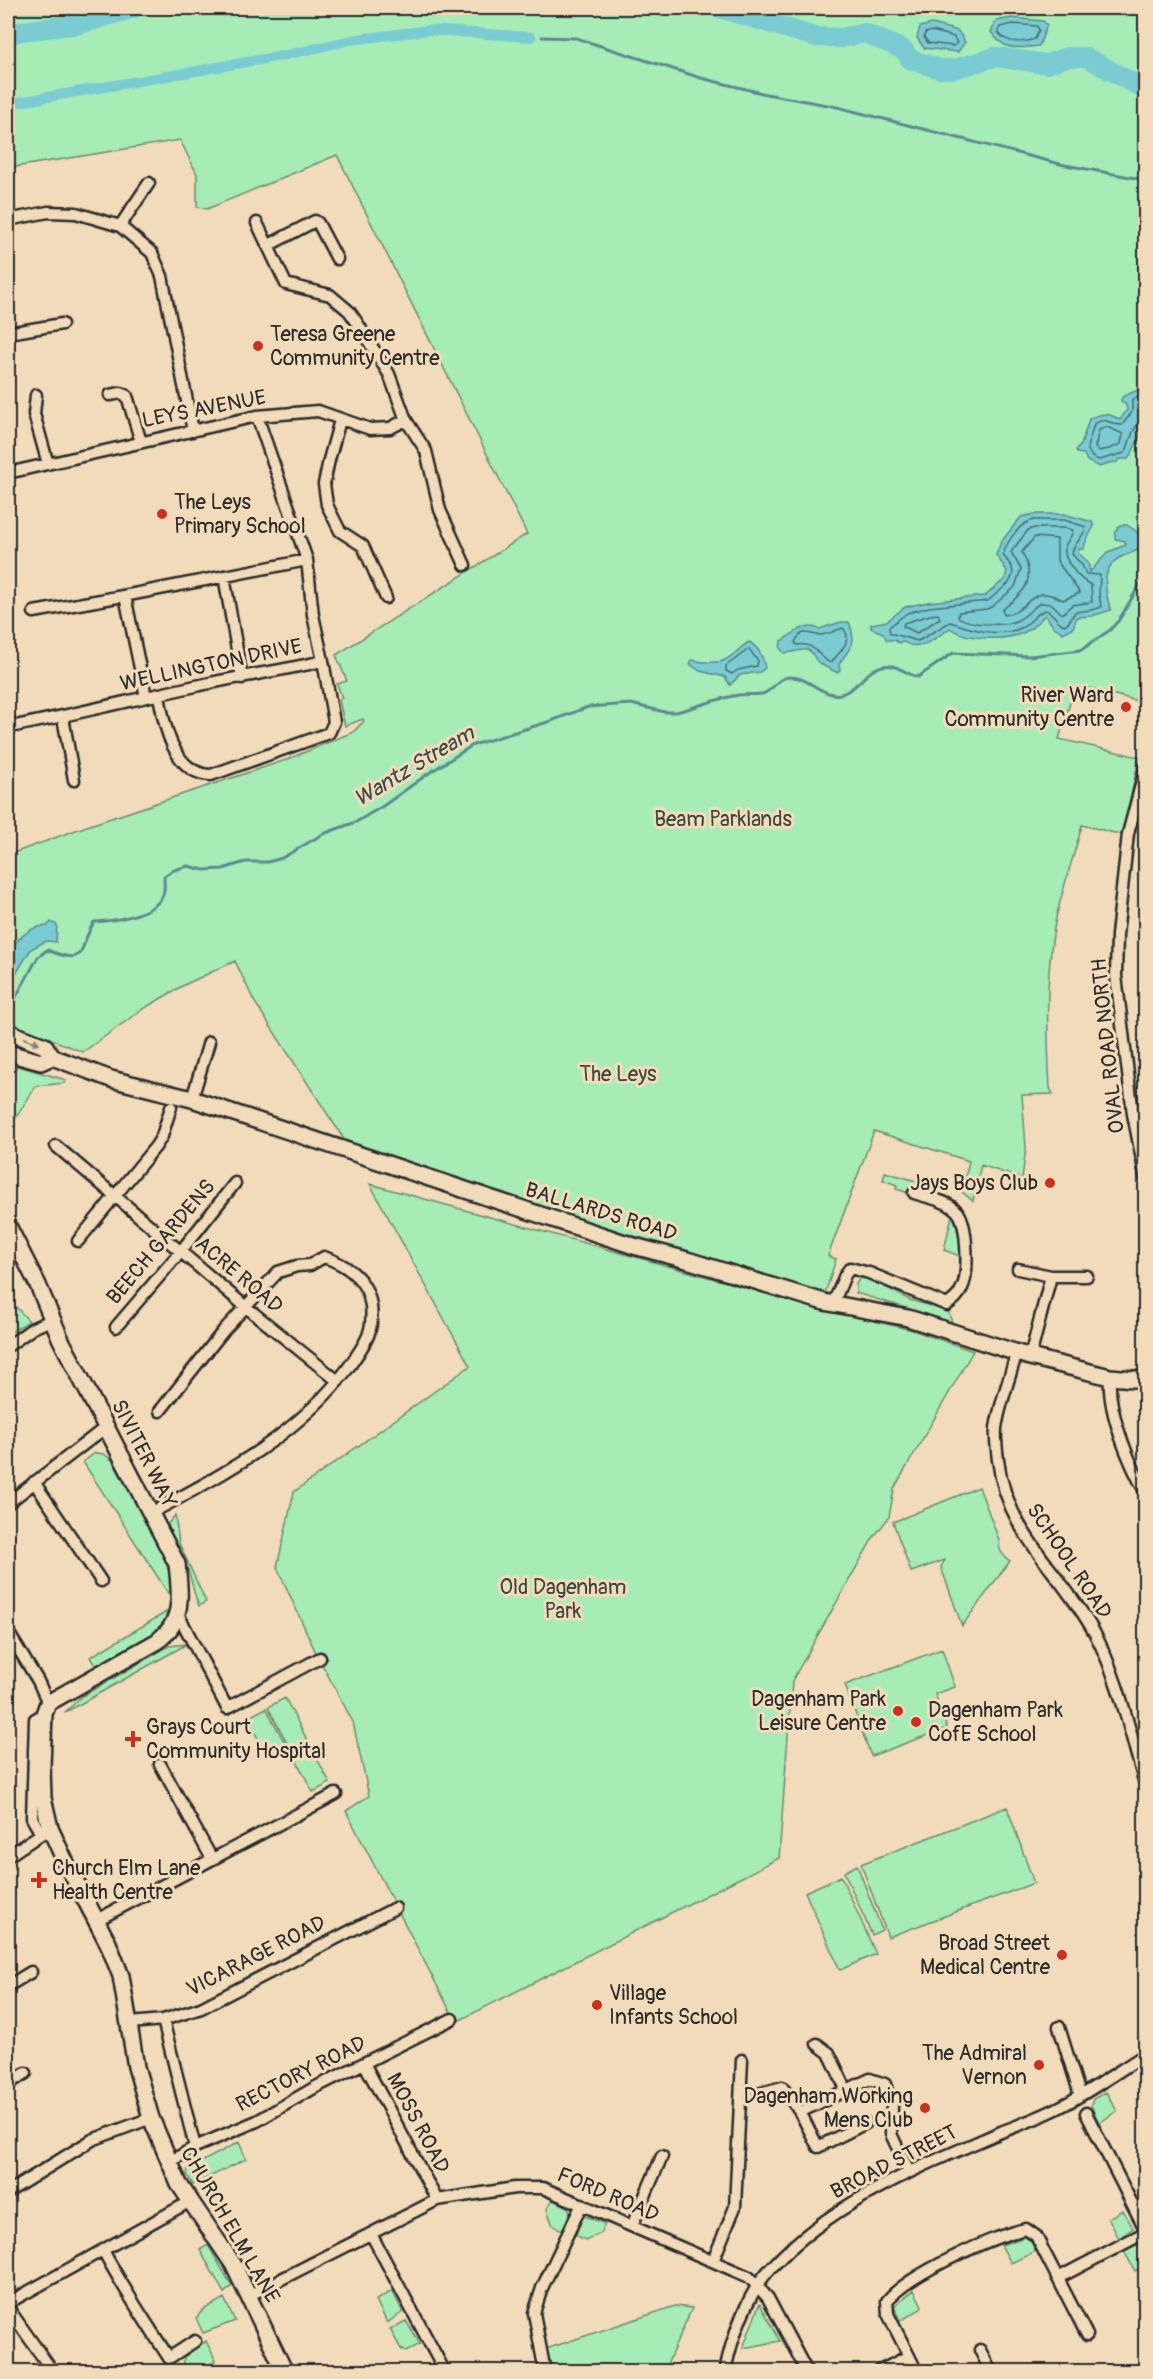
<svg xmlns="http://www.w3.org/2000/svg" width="1153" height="2379" font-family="Pangolin,sans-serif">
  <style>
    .green { fill: #a7ecb7; stroke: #698c71; stroke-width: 1.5 }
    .water { fill: #7acbd2; stroke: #5a8b8f; stroke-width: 1.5 }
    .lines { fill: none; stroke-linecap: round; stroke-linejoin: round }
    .shore { stroke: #4b6b6e; stroke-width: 1.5 }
    .stream { stroke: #5a8b8f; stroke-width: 3 }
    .canal { stroke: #7acbd2; stroke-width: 10 }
    .river { stroke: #7acbd2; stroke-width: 20 }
    .street-casing { stroke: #2b2b2b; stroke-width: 15 }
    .secondary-casing { stroke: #2b2b2b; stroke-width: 20 }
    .street { stroke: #f1dbba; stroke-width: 10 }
    .secondary { stroke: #f1dbba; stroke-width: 15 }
    .oneway { fill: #8e8372 }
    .poi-dot { fill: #c8321e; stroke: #f1dbba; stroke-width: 2 }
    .labels { text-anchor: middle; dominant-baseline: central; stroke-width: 6; stroke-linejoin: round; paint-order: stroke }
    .poi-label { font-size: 21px; fill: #2b2b2b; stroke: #f1dbba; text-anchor: start }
    .street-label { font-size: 21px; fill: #2b2b2b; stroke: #f1dbba }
    .park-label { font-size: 21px; fill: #3e4840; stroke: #f1dbba }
    .water-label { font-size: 22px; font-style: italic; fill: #3b4b4c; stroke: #f1dbba }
  </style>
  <rect width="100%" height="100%" fill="#f1dbba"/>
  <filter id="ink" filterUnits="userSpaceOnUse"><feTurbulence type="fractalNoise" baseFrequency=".0167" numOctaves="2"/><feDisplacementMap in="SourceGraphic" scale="12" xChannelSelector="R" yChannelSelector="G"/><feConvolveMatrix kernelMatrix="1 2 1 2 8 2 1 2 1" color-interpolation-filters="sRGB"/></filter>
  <g filter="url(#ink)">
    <!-- green -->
    <path class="green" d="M8 8H1145V703L1089 688 1073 693 1059 739 1139 757 1123 835 1082 825C1074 856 1063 887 1056 918 1045 971 1047 1034 1050 1088L1053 1094 1022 1095 1026 1147 1022 1179 981 1165 973 1201 962 1192 969 1161 874 1131 828 1256 836 1259 825 1294 351 1150 254 1001 235 961 184 985 143 1009 83 1052 8 1022V855L87 826 286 760 353 732 364 721 363 719 345 726 339 700 342 698 337 684 347 681 336 655 527 534 337 155 207 209 197 207V174L180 140 8 168Z
      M18 1066 66 1080 65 1083 36 1086 8 1130V1080L9 1073Z
      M885 1172 920 1182 916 1195 896 1189 897 1185 883 1180Z
      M370 1184 824 1309 912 1330 973 1351 894 1489 889 1517 873 1538 792 1681 779 1858 456 2022 346 1811 369 1796 353 1722 316 1653 277 1567 294 1492 470 1366Z
      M953 1211 961 1232 960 1256 944 1250Z
      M865 1277 878 1280 881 1285 910 1300 948 1311 952 1322 856 1293V1284L860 1278Z
      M8 1298 29 1321 8 1334Z
      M95 1453 104 1454 112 1460C132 1498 175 1560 174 1602L83 1462Z
      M979 1487 999 1540C998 1550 1002 1556 1010 1561L962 1626 941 1567 945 1560 911 1572 893 1522Z
      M175 1515 179 1543 206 1602 199 1606C194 1595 193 1585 189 1573 184 1556 172 1541 168 1524Z
      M175 1607 164 1630 97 1669 90 1657Z
      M187 1644 64 1713 81 1697 169 1646Z
      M942 1649 955 1687 935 1694 947 1728 871 1756 845 1685Z
      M285 1698 330 1783 313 1792 268 1707Z
      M266 1708 286 1745 267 1755 247 1718Z
      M1007 1807 1034 1883 888 1937 861 1864Z
      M857 1865 882 1930 872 1935 844 1872Z
      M841 1876 876 1954 840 1970 805 1892Z
      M1106 2092 1117 2111 1099 2123 1091 2105 1093 2099Z
      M239 2142 246 2159 193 2185 187 2174 188 2169Z
      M552 2200C559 2203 568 2204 570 2212L563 2230 553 2226 547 2209Z
      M1123 2210 1133 2228 1119 2238 1108 2218Z
      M585 2216 605 2224 601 2233 585 2240 576 2235 581 2219Z
      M1025 2237 1030 2240 1036 2251 1011 2263 1001 2245Z
      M1137 2244 1145 2256V2266L1135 2271 1124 2251Z
      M208 2245 232 2286 224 2293 200 2250Z
      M914 2290 922 2306 919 2310 900 2321 894 2306Z
      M392 2291 403 2312 387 2323 376 2300Z
      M224 2298 235 2321 203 2333 196 2318 203 2310Z
      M760 2304 780 2341 743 2348 759 2305Z
      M675 2306 692 2308 668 2362V2371H547L543 2350Z
      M406 2321 420 2344 406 2352 401 2349 390 2329Z
      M206 2341 216 2361 200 2371H188L184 2364V2357Z"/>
    <!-- water -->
    <path class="water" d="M1012 18 1043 21 1047 25 1039 46C1017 48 1005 52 991 32L996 21Z
      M932 24 958 31 965 42 958 52 924 48 917 38 920 27Z
      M1140 389 1145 395C1146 403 1148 417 1145 424 1140 435 1135 450 1128 459H1119L1117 462 1108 463 1100 467 1087 461 1084 454 1077 453 1076 450 1081 445 1089 419C1100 413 1109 412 1120 420L1127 410 1126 405 1121 401 1122 397Z
      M1034 514H1064L1092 522 1094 526C1090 535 1085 539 1084 549H1079L1078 553 1088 562 1090 572 1108 552 1126 545 1125 541 1115 539V532L1120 525H1127L1140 534 1145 533V547C1137 551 1127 554 1119 558 1100 569 1105 593 1111 610L1092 616 1077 617 1073 628 1063 633 1053 626 1045 615C1039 621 1032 629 1023 633 1005 641 966 640 950 628 935 639 919 653 902 641L899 643 894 640H887L883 633 871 628V624L887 621 905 607 928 602 985 596 1005 579 1007 571 996 555 1001 542 1021 517Z
      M841 622H849C858 646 850 646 839 664L840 670 837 673C832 668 823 668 817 661 813 657 814 652 808 650 801 648 792 654 784 653L780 648 781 641C794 634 803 622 819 629Z
      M749 642C759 647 763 657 765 668L760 672 740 675 730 685 725 677 700 671 690 664 692 660C701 662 717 664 725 660 734 656 740 647 749 642Z
      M51 922 57 925 56 942 46 941 31 949 8 987V950C20 938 29 926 47 926Z"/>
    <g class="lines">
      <!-- shore -->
      <path class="shore" d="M1013 24 1037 26 1039 30 1035 39C1022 43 1006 44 998 32L1000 27Z
        M932 31 954 37 957 43 953 46 928 43 924 37 925 33Z
        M1146 400 1137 397 1132 400V412L1122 425C1110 426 1108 415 1094 424L1087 448 1092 457 1099 460 1125 453C1131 442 1132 422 1146 420
        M1107 427 1123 434 1121 444 1109 449 1098 451 1095 447 1099 430Z
        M1034 520H1064L1086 527C1085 536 1073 543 1072 554L1082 565 1086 574 1100 575 1099 593 1101 607 1091 610 1075 612 1068 623 1064 625C1056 622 1054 612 1045 610 1036 613 1031 622 1023 627 1001 639 971 629 950 622L918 641 890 633 889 627 907 613 929 607 988 601 1009 583 1013 574 1012 567 1003 555C1007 541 1019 523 1034 520Z
        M1035 528H1063L1073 530C1072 538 1067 540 1065 547 1062 560 1080 580 1091 585L1092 602 1072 605 1062 614 1052 604 1041 603C1032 607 1027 616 1018 620 1005 627 970 625 958 617L959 612 987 609 993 606 1015 587 1021 569 1011 552 1028 530Z
        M1035 537 1057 539V561L1080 593 1063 600C1029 581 1031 612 1004 615L1002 610C1025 591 1037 581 1022 552Z
        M930 615 938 614 940 618 917 633 903 626 904 623Z
        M843 628C854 640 839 653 831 663 817 657 816 642 797 645L795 642C803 627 808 635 819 635 827 635 836 630 843 628Z
        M749 649 758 661 757 666 738 670 732 674 726 671V666Z"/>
      <!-- stream -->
      <path class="stream" d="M542 37 576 38 701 78 766 94 833 106 1060 164 1146 180
        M11 1006 38 957 47 950C89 967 77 950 94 922 113 921 155 915 163 895 165 890 164 881 164 876L174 870 188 866 204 870 223 869 245 862H268L282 858 323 834 356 822 383 806 429 773 473 745 548 722 588 707 631 704 665 712H676C697 707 718 698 739 695 746 694 755 695 762 694 774 691 776 678 789 677 807 675 822 698 841 694 859 690 869 662 892 666 901 668 909 675 918 677L953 653 1030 656 1081 650 1110 630 1119 620 1146 574"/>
      <!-- canal -->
      <path class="canal" d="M19 102 286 55 351 40 429 30 531 37"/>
      <!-- river -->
      <path class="river" d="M719 8 815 37 841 38 865 33 904 50 910 59 940 69H954L995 57 1047 64 1067 57H1086L1146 90
        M8 35 22 31 80 24 135 8"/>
      <!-- street casing -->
      <g class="street-casing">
        <path id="street" d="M8 220 48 212 76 213 120 226 152 253 162 276 193 431
          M257 223 286 284 330 295 349 311 356 321 389 374 406 420 426 451 440 510 465 565
          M120 226 149 183
          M269 245 315 221 318 223 337 259
          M8 333 62 324
          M36 395 34 414 48 464
          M110 395 121 393 127 396 141 442
          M340 420 329 460 324 484 327 505 340 531 363 546 386 598
          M8 473 257 416 318 411 370 429 390 428 406 420
          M224 576 242 678
          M125 596 146 697
          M34 612 134 594 307 560
          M159 695C164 726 174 774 211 775L329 733 334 722 323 661
          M8 716 10 727C77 714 143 697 210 683 248 675 285 670 323 661L313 615 307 560 257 416
          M63 717 74 780
          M1146 766 1128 834 1117 935 1116 976 1133 1114 1146 1180
          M192 1099 209 1042
          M56 1146 246 1307 338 1381
          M78 1241 156 1146 162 1136 171 1107
          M1018 1269 1051 1276H1087
          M833 1304 845 1275 850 1268 869 1273 947 1305C954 1300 959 1296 962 1288 969 1274 968 1223 957 1211 946 1200 929 1198 914 1193
          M116 1327 181 1251 235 1183
          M8 1346 33 1328 51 1320
          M1016 1354C1010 1378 1000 1403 996 1428 995 1438 997 1450 998 1460 1007 1535 1060 1570 1094 1632 1120 1680 1130 1735 1146 1787
          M1030 1357 1051 1276
          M1110 1377C1107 1411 1129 1463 1146 1493
          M34 1482 101 1581
          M8 1503 106 1427
          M151 1513C224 1474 302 1433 351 1364 365 1343 374 1333 371 1306 367 1279 348 1265 324 1257L310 1265 297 1266 278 1272 224 1330 160 1411
          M177 1612 227 1708 320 1658
          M8 1632 38 1681 48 1703
          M160 1764 212 1859
          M41 1834 32 1818 35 1719 44 1714
          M8 1856 47 1830
          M95 1921 336 1794
          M8 1986 31 1972
          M163 2020 195 2147
          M130 2023 163 2020 201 2008 395 1908
          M1059 2027 1080 2095
          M817 2044 829 2053 847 2091
          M364 2063 437 2200
          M8 2084 26 2073
          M759 2093 782 2087 800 2112 818 2147 866 2123
          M800 2112 870 2079 885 2084 892 2106 891 2134 909 2172
          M1086 2113 1146 2231
          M168 2163 195 2147 257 2121 314 2088 452 2019
          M8 2192 92 2140 151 2118
          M632 2226 662 2156
          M371 2234 445 2372
          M103 2250C122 2287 146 2322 169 2358L195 2341
          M713 2261 735 2207 742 2060
          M1058 2278 1146 2232
          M248 2296 437 2200 515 2188H543L749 2277 768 2298 807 2372
          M8 2303 189 2202
          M8 2308 53 2372
          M980 2350 991 2372
          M545 2372 534 2313 542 2288 582 2204
          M725 2372C731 2339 748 2292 771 2268 832 2201 920 2167 1001 2132 1021 2124 1041 2117 1060 2107 1089 2092 1117 2072 1146 2054
          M878 2372 909 2356
          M917 2372 888 2314 887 2301C907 2275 993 2236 1026 2229L1036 2236 1087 2335"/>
      </g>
      <!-- secondary casing -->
      <g class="secondary-casing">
        <path id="secondary" d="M8 1032 45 1046 52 1057 111 1079 192 1099 634 1246 687 1260 824 1302 908 1318 1030 1357 1110 1377 1146 1380
          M8 1053 41 1062 52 1057
          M8 1226 38 1285 61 1340 177 1564C179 1584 183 1609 171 1627 168 1632 162 1637 158 1641L48 1703 44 1714 42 1766 43 1798 50 1828 64 1859 108 1943 121 1976 136 2067 151 2118 179 2184 233 2264 285 2372"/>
      </g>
      <!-- street -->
      <use href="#street" class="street"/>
      <!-- secondary -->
      <use href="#secondary" class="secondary"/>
    </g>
    <!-- one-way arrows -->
    <defs><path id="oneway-solid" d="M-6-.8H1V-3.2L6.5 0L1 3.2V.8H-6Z" transform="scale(1.5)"/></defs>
    <use class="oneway" href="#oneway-solid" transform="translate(32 1041) rotate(20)"/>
  </g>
  <!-- markers -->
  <g class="poi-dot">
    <circle cx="258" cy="346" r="6"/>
    <circle cx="162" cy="514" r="6"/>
    <circle cx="1126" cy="707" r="6"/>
    <circle cx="1050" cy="1183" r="6"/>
    <circle cx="898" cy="1711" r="6"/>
    <circle cx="916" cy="1722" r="6"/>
    <path d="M130 1730h6v6h6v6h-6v6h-6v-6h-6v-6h6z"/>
    <path d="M36 1871h6v6h6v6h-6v6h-6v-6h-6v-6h6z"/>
    <circle cx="1062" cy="1955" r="6"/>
    <circle cx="597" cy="2005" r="6"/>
    <circle cx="1039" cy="2065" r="6"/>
    <circle cx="925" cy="2108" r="6"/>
  </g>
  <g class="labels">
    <!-- poi labels -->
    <g class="poi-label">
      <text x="270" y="334">Teresa Greene<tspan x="270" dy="24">Community Centre</tspan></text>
      <text x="174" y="502">The Leys<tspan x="174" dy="24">Primary School</tspan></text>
      <text x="1114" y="695" text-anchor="end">River Ward<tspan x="1114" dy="24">Community Centre</tspan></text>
      <text x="1038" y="1183" text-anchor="end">Jays Boys Club</text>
      <text x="886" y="1699" text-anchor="end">Dagenham Park<tspan x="886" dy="24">Leisure Centre</tspan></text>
      <text x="928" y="1710">Dagenham Park<tspan x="928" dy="24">CofE School</tspan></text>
      <text x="146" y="1727">Grays Court<tspan x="146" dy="24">Community Hospital</tspan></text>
      <text x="52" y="1868">Church Elm Lane<tspan x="52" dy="24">Health Centre</tspan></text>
      <text x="1050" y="1943" text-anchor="end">Broad Street<tspan x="1050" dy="24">Medical Centre</tspan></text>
      <text x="609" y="1993">Village<tspan x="609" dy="24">Infants School</tspan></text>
      <text x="1027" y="2053" text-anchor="end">The Admiral<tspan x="1027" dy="24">Vernon</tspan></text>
      <text x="913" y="2096" text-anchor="end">Dagenham Working<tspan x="913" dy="24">Mens Club</tspan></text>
    </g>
    <!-- street labels -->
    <g class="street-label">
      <text transform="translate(204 409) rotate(-11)">LEYS AVENUE</text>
      <text transform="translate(211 665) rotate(-12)">WELLINGTON DRIVE</text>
      <text transform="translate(1108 1046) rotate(-96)">OVAL ROAD NORTH</text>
      <text transform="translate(601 1212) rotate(17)">BALLARDS ROAD</text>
      <text transform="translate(161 1242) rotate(-50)">BEECH GARDENS</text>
      <text transform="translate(239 1275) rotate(40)">ACRE ROAD</text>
      <text transform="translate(144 1454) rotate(63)">SIVITER WAY</text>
      <text transform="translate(1069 1561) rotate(56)">SCHOOL ROAD</text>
      <text transform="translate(256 1956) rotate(-27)">VICARAGE ROAD</text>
      <text transform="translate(301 2074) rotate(-27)">RECTORY ROAD</text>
      <text transform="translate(418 2123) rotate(62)">MOSS ROAD</text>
      <text transform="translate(894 2162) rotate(-27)">BROAD STREET</text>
      <text transform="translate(608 2195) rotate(23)">FORD ROAD</text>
      <text transform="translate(230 2225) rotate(60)">CHURCH ELM LANE</text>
    </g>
    <!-- park labels -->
    <g class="park-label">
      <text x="723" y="819">Beam Parklands</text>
      <text x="618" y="1074">The Leys</text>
      <text x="563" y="1587">Old Dagenham<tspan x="563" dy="24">Park</tspan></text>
    </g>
    <!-- water labels -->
    <g class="water-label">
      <text transform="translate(414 766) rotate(-31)">Wantz Stream</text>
    </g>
  </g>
  <!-- margin -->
  <rect width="1153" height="2379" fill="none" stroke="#f1dbba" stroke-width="30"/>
  <rect x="15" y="15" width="1123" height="2349" fill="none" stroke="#2b2b2b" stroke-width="2" filter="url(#ink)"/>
</svg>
